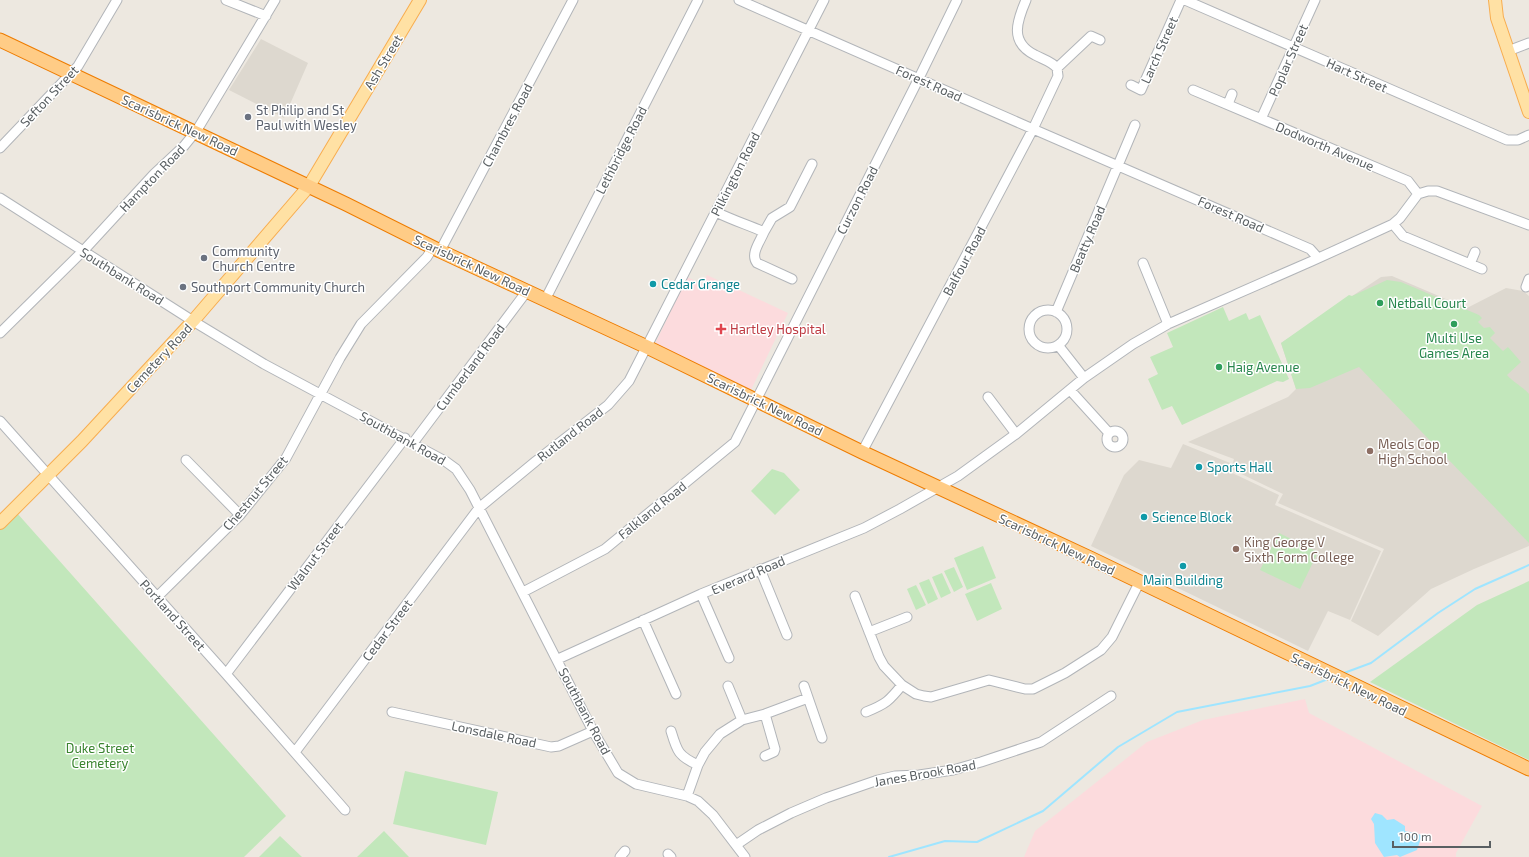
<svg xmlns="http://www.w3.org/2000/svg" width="1529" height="857" font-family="'Exo 2',sans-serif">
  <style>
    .education { fill: #ddd8cf }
    .medical { fill: #fcdbdd }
    .green { fill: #c2e7bb }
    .water { fill: #9fe5ff }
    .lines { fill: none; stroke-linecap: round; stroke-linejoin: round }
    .stream { stroke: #9fe5ff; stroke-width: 2 }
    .minor-casing { stroke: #b2b5b9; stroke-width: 11 }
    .major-casing { stroke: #f8ad4f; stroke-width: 14 }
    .highway-casing { stroke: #ee7c00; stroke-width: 15 }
    .minor { stroke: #fff; stroke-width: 9 }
    .major { stroke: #ffe1a4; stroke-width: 12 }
    .highway { stroke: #ffcc86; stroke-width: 13 }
    .worship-dot { fill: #6b7280; stroke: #fff; stroke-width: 1.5 }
    .culture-dot { fill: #0f9aa8; stroke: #fff; stroke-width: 1.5 }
    .leisure-dot { fill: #2e9e5b; stroke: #fff; stroke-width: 1.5 }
    .health-dot { fill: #e0444e; stroke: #fff; stroke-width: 1.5 }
    .education-dot { fill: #8d6e63; stroke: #fff; stroke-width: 1.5 }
    .labels { text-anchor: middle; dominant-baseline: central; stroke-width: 3; stroke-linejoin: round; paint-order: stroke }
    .street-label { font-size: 13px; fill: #595f62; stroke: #fff }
    .worship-label { font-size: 13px; fill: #5b616d; stroke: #fff; text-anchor: start }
    .culture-label { font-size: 13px; fill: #0d838f; stroke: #fff; text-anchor: start }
    .leisure-label { font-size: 13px; fill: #27864d; stroke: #fff; text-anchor: start }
    .health-label { font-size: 13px; fill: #be3a42; stroke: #fff; text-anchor: start }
    .education-label { font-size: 13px; fill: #785e54; stroke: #fff; text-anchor: start }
    .park-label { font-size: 13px; fill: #3a842f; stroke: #fff }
  </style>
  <rect width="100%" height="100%" fill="#ede8e0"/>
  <!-- education -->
  <path class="education" d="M261 39 308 63 284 118 229 90Z
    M1392 276 1467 308 1506 288 1523 291 1529 296V546L1474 569 1431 589 1378 636 1351 621 1384 549 1278 503 1283 494 1231 469 1234 459 1188 442 1288 397 1296 389 1281 343 1381 277Z
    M1183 444 1230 463 1228 471 1279 495 1275 505 1381 551 1350 620 1328 611 1308 651 1091 546 1124 475 1139 460 1171 468Z"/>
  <!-- medical -->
  <path class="medical" d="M707 275 788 313 751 390 655 344 687 277 702 284Z
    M1305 699 1309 713 1482 806 1456 853V857H1024L1035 831 1147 742 1203 720Z"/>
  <!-- green -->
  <path class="green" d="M1387 280 1401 282 1479 315 1482 318 1478 322 1484 328 1490 327 1495 333 1490 338 1503 351 1508 347 1521 362 1507 375C1514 383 1522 386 1529 394V543L1359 367 1310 388 1296 389 1281 343 1349 295 1352 296Z
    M1223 307 1229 321 1246 313 1249 320 1260 315 1289 379 1283 382 1277 381 1182 425 1172 406 1162 410 1148 379 1158 374 1150 357 1173 347 1167 333Z
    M772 469 784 473 800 490 775 515 751 491Z
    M17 513 286 816 244 857H0V530Z
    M1279 533 1318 552 1300 589 1260 570Z
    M983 546 996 578 967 590 954 558Z
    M954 567 963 587 954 592 944 571Z
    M942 573 951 593 941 598 932 577Z
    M929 579 938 599 928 604 919 583Z
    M1529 581V760L1370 682 1477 605Z
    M991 583 1002 609 977 621 965 594Z
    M916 585 926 605 916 610 907 589Z
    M405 771 498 792 486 845 393 824Z
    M384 831 409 857H357Z
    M280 836 302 857H259Z"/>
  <!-- water -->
  <path class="water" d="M1375 813 1382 815 1387 820 1394 819 1405 826V831L1422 835 1417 850 1400 857 1397 855 1384 857 1375 843 1374 824 1371 819Z"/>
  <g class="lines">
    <!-- stream -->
    <path class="stream" d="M1344 673 1371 663 1438 613 1475 589 1529 565
      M889 857 945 841 977 842 1043 811 1118 747 1177 712 1310 686 1328 679"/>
    <!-- minor casing -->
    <g class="minor-casing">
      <path id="minor" d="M226 0 266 16
        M739 0 1033 129 1310 249 1318 258
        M1026 0C1017 21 1009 42 1035 55 1042 59 1051 61 1057 68
        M1185 0 1507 140H1518L1529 135
        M1508 51 1529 43
        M1057 68 1091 36 1100 40
        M1131 85 1141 90 1181 0
        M1193 90 1408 181 1418 194
        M1228 104 1232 94
        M1261 119 1315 0
        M0 148 78 66 117 0
        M0 198 193 321 264 364 445 461 456 469 470 490 593 731 618 773 636 784 687 796 698 801 713 815 745 857
        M716 212C732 220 748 225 764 232 760 242 750 254 757 263L792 279
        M1393 224 1403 236 1482 269
        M764 232 772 218 790 207 812 164
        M440 251 573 0
        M1143 263 1168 324
        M1470 264 1475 252
        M1526 287 1529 279
        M545 300 698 0
        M1029 329a19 19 0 1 1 38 0a19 19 0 1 1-38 0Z
        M1056 312 1135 125
        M0 333 85 249 154 174 184 146 197 130 275 0
        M1058 345 1084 378
        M1070 390 1109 433
        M988 397 1016 434
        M0 421 226 674 345 810
        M1107 439a8 8 0 1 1 16 0a8 8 0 1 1-16 0Z
        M413 443 527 291
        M862 452 1033 129 1058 76 1057 68
        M186 460 240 515
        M760 569 787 635
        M523 592 605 549 735 442 919 78 957 0
        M701 594 729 658
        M855 596 879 657 884 666 902 685 916 694 924 696 931 697 989 680 1025 689H1033L1065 673 1101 650 1112 637 1139 583
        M157 597 240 515 286 458 340 358 361 324 427 257 433 247
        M643 620 676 694
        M869 632 907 617
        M558 659 701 594 864 528 900 509 958 476 1016 434 1084 378 1133 344 1168 324 1312 261 1393 224 1400 218 1418 194 1428 191H1437L1529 225
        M226 674 405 438
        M728 686 742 720
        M804 686 822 738
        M392 712 551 747 559 746 593 731
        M866 712C886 704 889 701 902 685
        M765 714 775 749 774 752 765 756
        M671 731C677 751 678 756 698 765
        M295 752 479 508 536 461 608 405 629 381 824 0
        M687 796 698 765 705 752 720 734 742 720 765 714 808 698
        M736 845 758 830 791 813 826 798 878 780 895 776 919 775 953 770 981 762 1041 742 1111 696
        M668 854 671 857
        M620 857 625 851"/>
    </g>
    <!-- major casing -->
    <g class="major-casing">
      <path id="major" d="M1495 0 1497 18 1529 112
        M0 523 82 441 193 321 309 186 420 0"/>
    </g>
    <!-- highway casing -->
    <g class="highway-casing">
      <path id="highway" d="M0 40 346 204 440 251 647 347 862 452 1090 558 1529 769"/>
    </g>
    <!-- minor -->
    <use href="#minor" class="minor"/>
    <!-- major -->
    <use href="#major" class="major"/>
    <!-- highway -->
    <use href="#highway" class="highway"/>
  </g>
  <!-- markers -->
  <g class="worship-dot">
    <circle cx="248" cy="117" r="4"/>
    <circle cx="204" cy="258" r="4"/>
    <circle cx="183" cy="287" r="4"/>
  </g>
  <g class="culture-dot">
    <circle cx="653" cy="284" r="4"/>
    <circle cx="1199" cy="467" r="4"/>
    <circle cx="1144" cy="517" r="4"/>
    <circle cx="1183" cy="566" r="4"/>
  </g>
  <g class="leisure-dot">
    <circle cx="1380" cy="303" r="4"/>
    <circle cx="1454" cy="324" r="4"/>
    <circle cx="1219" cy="367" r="4"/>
  </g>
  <path class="health-dot" d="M719 323h4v4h4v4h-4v4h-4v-4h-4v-4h4z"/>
  <g class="education-dot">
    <circle cx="1370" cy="451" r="4"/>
    <circle cx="1236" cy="549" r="4"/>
  </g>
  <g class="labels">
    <!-- street labels -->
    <g class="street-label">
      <text transform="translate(1159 50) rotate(-66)">Larch Street</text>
      <text transform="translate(1288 60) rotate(-66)">Poplar Street</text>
      <text transform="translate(383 62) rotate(-59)">Ash Street</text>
      <text transform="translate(1357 75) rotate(24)">Hart Street</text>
      <text transform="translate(929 83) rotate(24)">Forest Road</text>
      <text transform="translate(49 96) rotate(-47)">Sefton Street</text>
      <text transform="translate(180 125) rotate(25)">Scarisbrick New Road</text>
      <text transform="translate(507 125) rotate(-62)">Chambres Road</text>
      <text transform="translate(1325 146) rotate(23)">Dodworth Avenue</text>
      <text transform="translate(621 150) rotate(-63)">Lethbridge Road</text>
      <text transform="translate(735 174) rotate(-63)">Pilkington Road</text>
      <text transform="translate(152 178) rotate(-46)">Hampton Road</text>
      <text transform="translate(857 200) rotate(-63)">Curzon Road</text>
      <text transform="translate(1231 214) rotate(24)">Forest Road</text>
      <text transform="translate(1087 239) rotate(-67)">Beatty Road</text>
      <text transform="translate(964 261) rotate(-62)">Balfour Road</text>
      <text transform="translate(472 265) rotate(25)">Scarisbrick New Road</text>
      <text transform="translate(122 276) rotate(32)">Southbank Road</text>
      <text transform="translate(159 358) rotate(-47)">Cemetery Road</text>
      <text transform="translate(470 367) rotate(-53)">Cumberland Road</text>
      <text transform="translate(765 404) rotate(26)">Scarisbrick New Road</text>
      <text transform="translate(570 434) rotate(-38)">Rutland Road</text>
      <text transform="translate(403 438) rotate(29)">Southbank Road</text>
      <text transform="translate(255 493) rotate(-50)">Chestnut Street</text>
      <text transform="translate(652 510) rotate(-39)">Falkland Road</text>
      <text transform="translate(1057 544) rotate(25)">Scarisbrick New Road</text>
      <text transform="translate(315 556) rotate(-53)">Walnut Street</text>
      <text transform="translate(748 575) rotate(-23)">Everard Road</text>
      <text transform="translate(173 615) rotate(48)">Portland Street</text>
      <text transform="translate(387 630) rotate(-53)">Cedar Street</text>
      <text transform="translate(1349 684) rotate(26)">Scarisbrick New Road</text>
      <text transform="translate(585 711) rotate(62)">Southbank Road</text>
      <text transform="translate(494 734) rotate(12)">Lonsdale Road</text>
      <text transform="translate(925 773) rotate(-10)">Janes Brook Road</text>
    </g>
    <!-- worship labels -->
    <g class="worship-label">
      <text x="256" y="110">St Philip and St<tspan x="256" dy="15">Paul with Wesley</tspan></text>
      <text x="212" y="251">Community<tspan x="212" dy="15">Church Centre</tspan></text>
      <text x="191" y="287">Southport Community Church</text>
    </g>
    <!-- culture labels -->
    <g class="culture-label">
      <text x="661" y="284">Cedar Grange</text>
      <text x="1207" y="467">Sports Hall</text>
      <text x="1152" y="517">Science Block</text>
      <text x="1183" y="580" text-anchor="middle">Main Building</text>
    </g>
    <!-- leisure labels -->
    <g class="leisure-label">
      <text x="1388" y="303">Netball Court</text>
      <text x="1454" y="338" text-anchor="middle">Multi Use<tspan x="1454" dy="15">Games Area</tspan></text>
      <text x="1227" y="367">Haig Avenue</text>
    </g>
    <!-- health labels -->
    <g class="health-label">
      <text x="730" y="329">Hartley Hospital</text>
    </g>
    <!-- education labels -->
    <g class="education-label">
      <text x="1378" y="444">Meols Cop<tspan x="1378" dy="15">High School</tspan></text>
      <text x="1244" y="542">King George V<tspan x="1244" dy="15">Sixth Form College</tspan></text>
    </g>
    <!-- park labels -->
    <g class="park-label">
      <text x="100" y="748">Duke Street<tspan x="100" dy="15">Cemetery</tspan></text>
    </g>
  </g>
  <!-- scale -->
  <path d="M1393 841v6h97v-6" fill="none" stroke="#595f62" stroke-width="2"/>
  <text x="1399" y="841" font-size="12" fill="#595f62" stroke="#ffffff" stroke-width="3" paint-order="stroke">100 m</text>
</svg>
